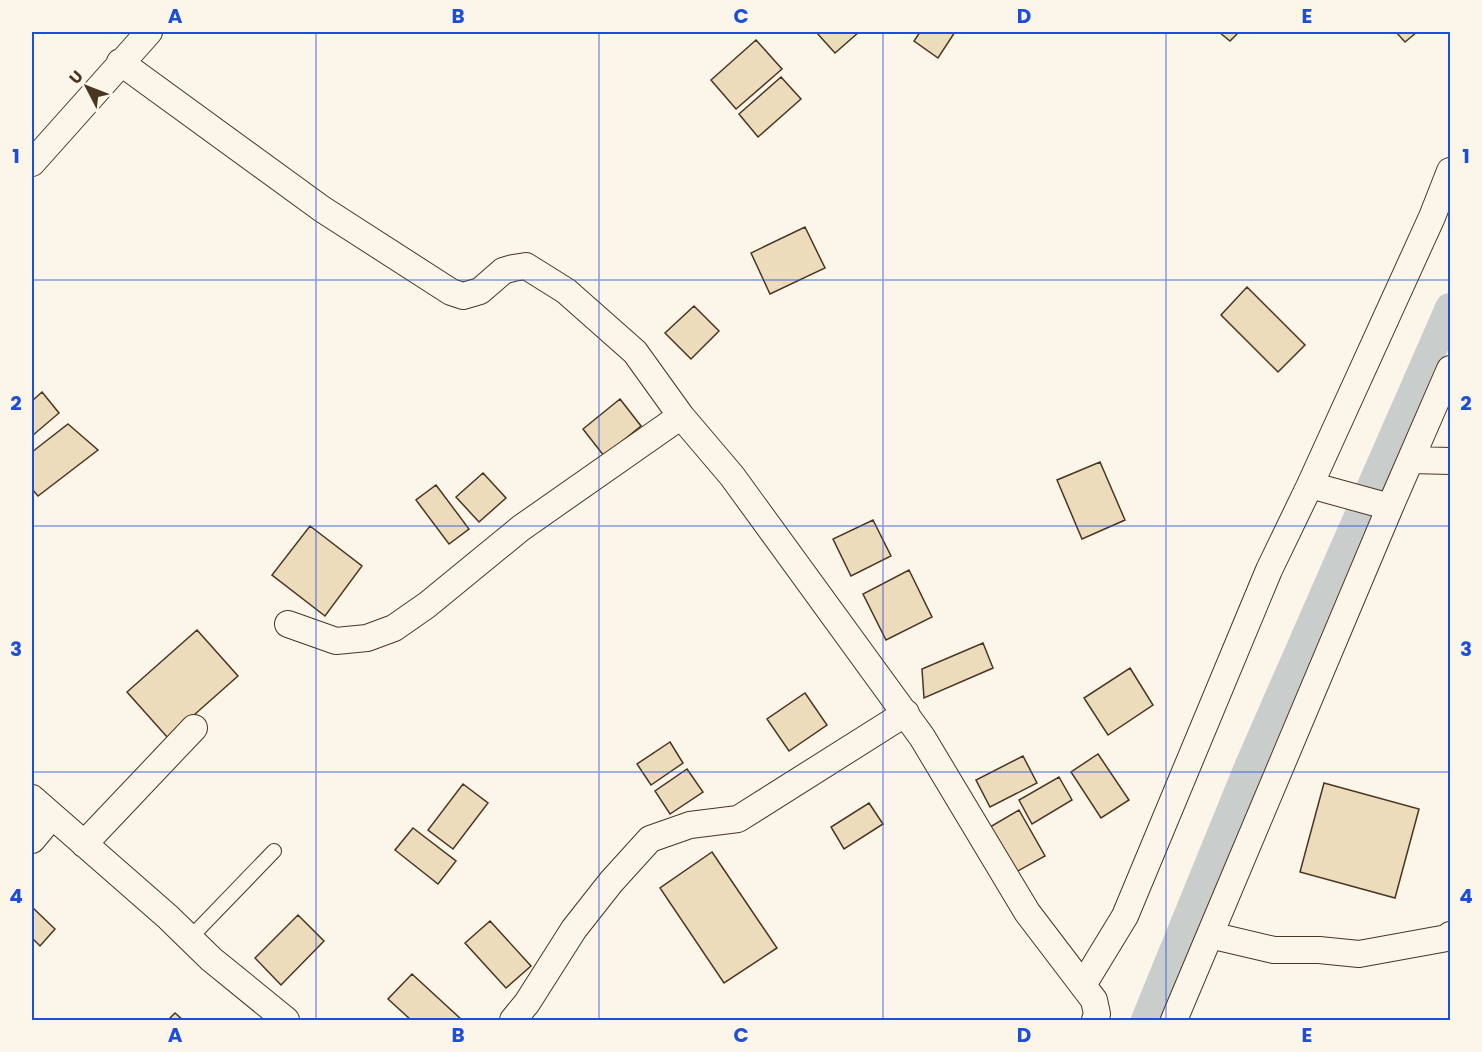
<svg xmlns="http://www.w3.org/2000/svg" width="1482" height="1052" font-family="Poppins,sans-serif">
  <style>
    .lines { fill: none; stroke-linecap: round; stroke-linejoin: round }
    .canal { stroke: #c9cecd; stroke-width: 30 }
    .building { fill: #ecdcbc; stroke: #4a3520; stroke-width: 1.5 }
    .lane-casing { stroke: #4a3520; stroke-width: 16 }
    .street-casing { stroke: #4a3520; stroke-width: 28 }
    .lane { stroke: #fbf6e9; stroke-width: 14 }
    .street { stroke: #fbf6e9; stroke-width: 26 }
    .grid { fill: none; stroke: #1d4ed8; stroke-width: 1.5; stroke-opacity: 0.55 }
    .neatline { fill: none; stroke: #1d4ed8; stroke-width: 2 }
    .grid-label { font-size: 20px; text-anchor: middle; font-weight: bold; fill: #1d4ed8 }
  </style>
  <rect width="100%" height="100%" fill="#fbf6e9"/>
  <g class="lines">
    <!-- canal -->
    <path class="canal" d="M1146 1020 1250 765 1450 308"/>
  </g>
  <!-- building -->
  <path class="building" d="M816 32H859L835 53Z
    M920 32H955L938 58 914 41Z
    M1219 32H1239L1230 41Z
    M1396 32H1417L1405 42Z
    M756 40 782 69 736 109 711 80Z
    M781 77 801 99 758 137 739 114Z
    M805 227 825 268 770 294 751 253Z
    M1247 287 1305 345 1278 372 1221 315Z
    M694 306 719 331 691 359 665 333Z
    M42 392 59 413 32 436V401Z
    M620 399 641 426 604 456 583 429Z
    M68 424 98 450 38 496 32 489V452Z
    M1100 462 1125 520 1082 539 1057 480Z
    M483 473 506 498 479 522 456 497Z
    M436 485 469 529 449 544 416 500Z
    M873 520 891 556 851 576 833 539Z
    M310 526 362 566 325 616 272 575Z
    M909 570 932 617 886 640 863 594Z
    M197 630 238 676 168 738 127 692Z
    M983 643 993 668 924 698 922 669Z
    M1130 668 1153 705 1108 735 1084 698Z
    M805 693 827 725 789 751 767 719Z
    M670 742 683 763 651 785 637 764Z
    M1098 754 1129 800 1101 818 1071 772Z
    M1023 756 1037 783 990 807 976 780Z
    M687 769 703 792 670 814 655 791Z
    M1059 777 1072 800 1032 824 1019 800Z
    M1324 783 1419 809 1395 898 1300 872Z
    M463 784 488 803 453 849 428 830Z
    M869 803 883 824 844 849 831 827Z
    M1019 810 1045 856 1016 872 990 827Z
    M413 828 456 861 438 884 395 850Z
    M712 852 777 948 724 983 660 888Z
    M32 907 55 929 40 946 32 938Z
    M298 915 324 941 281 985 255 958Z
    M490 921 531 966 506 988 465 943Z
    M412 974 462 1020H411L388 999Z
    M175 1013 183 1020H168Z"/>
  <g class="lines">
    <!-- lane casing -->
    <g class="lane-casing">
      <path id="lane" d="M190 938 274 851"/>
    </g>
    <!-- street casing -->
    <g class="street-casing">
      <path id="street" d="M120 62 322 209 451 292 463 296 480 291 503 271 513 268 526 266 566 291 635 352 681 416 732 476 922 737 1027 912 1094 1000 1097 1014 1095 1020
        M32 163 149 32
        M1411 460 1450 461
        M1310 485 1390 507
        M288 624 336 641 367 638 394 628 427 605 521 528 681 416
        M32 798 168 917 211 959 286 1020
        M32 840 52 816
        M84 844 194 728
        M1210 935 1274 950H1319L1359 954 1447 938 1450 935
        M1083 985 1125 916 1269 570 1310 485 1432 217 1450 171
        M513 1020 527 1003 574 929 611 882 650 839 690 825 738 819 906 713
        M1174 1020 1390 507 1450 369"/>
    </g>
    <!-- lane -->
    <use href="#lane" class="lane"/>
    <!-- street -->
    <use href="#street" class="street"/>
  </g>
  <!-- grid -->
  <path class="grid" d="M316 32V1020M599 32V1020M883 32V1020M1166 32V1020M32 280H1450M32 526H1450M32 772H1450"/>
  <!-- border -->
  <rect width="1482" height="1052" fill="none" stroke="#fbf6e9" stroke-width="66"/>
  <!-- north arrow -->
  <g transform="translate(87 87) rotate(312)" stroke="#fbf6e9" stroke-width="4.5" paint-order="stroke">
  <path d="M0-4.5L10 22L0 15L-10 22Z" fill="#4a3520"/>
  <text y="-9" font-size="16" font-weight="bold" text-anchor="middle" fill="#4a3520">U</text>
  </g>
  <rect x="33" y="33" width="1416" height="986" class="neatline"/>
  <g class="grid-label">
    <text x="175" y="23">A</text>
    <text x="458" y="23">B</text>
    <text x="741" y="23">C</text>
    <text x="1024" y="23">D</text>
    <text x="1307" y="23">E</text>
    <text x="16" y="163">1</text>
    <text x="1466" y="163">1</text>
    <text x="16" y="410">2</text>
    <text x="1466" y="410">2</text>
    <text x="16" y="656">3</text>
    <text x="1466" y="656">3</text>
    <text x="16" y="903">4</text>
    <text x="1466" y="903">4</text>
    <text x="175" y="1042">A</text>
    <text x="458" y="1042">B</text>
    <text x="741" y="1042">C</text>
    <text x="1024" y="1042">D</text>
    <text x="1307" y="1042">E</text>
  </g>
</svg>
